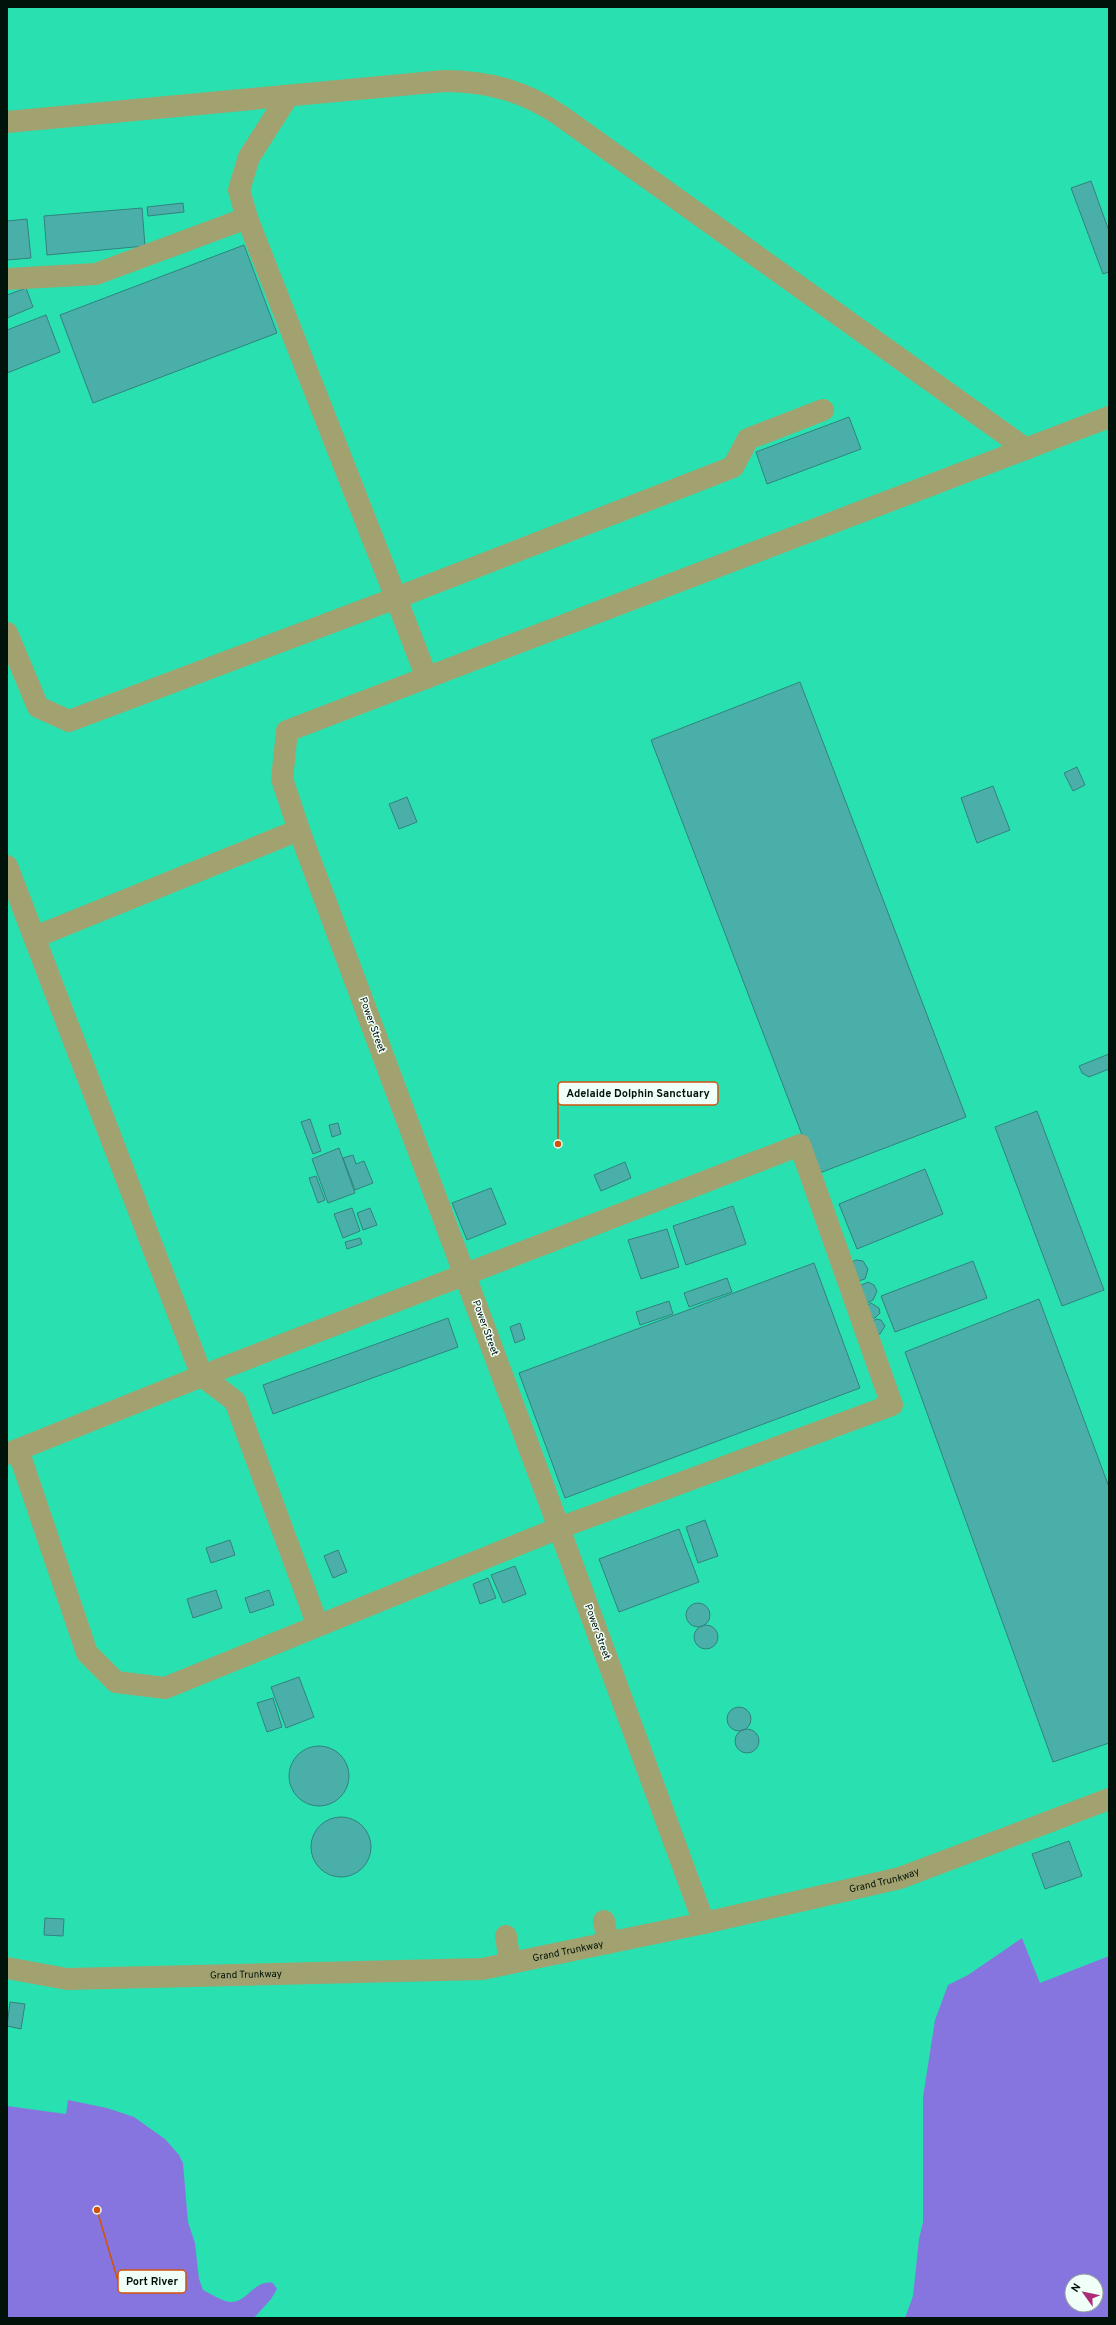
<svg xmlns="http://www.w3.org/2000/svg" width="1116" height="2325" font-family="Overpass,sans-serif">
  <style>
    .green { fill: #29e1b0; fill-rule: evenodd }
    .water { fill: #8775df; fill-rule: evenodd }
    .building { fill: #4aafa8; stroke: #30837e }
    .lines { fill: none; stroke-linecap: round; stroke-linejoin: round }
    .minor { stroke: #a1a26f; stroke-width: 22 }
    .labels { text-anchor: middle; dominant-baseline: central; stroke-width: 3; stroke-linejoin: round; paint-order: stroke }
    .street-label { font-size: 10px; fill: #00120a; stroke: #f1fff9 }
    .leader { fill: none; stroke: #d1520c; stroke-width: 1.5 }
    .callout-dot { fill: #d1520c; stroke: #f1fff9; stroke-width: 1.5 }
    .callout { fill: #f1fff9; stroke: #d1520c; stroke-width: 1.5 }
    .callout-label { font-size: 11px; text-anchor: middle; font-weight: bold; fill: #00120a }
  </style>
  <rect width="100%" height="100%" fill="#a5ebd1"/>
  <!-- green -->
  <path class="green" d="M7 7H1109V2318H7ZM1072 2281H1096V2305H1072Z"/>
  <!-- water -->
  <path class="water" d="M1022 1938 1040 1983 1109 1956V2318H905L913 2296 919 2239 923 2222V2097L935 2020 948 1985 968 1975ZM1072 2281H1096V2305H1072Z
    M68 2100 107 2108 134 2117 165 2139 179 2155 183 2163 188 2222 195 2243 199 2279 203 2290C211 2294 223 2302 232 2302 247 2302 255 2279 273 2283L277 2289 271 2299 254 2318H7V2106L66 2114Z"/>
  <!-- building -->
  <path class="building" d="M1091 181 1109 231V272L1103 274 1071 188Z
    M183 203 184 212 148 216 147 207Z
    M142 208 145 246 47 255 44 216Z
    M27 219 31 258 7 260V221Z
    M244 245 277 333 93 403 60 315Z
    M26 288 33 307 7 318V295Z
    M46 315 60 352 7 373V330Z
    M849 417 861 449 767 484 756 452Z
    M800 682 966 1117 817 1174 651 740Z
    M1077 767 1085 785 1073 791 1064 773Z
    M993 786 1010 830 977 843 961 798Z
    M407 797 417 822 399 829 389 804Z
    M1109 1054V1069L1089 1077 1082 1073 1079 1066Z
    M1037 1111 1104 1290 1062 1306 995 1127Z
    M310 1119 321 1151 313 1154 301 1122Z
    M338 1123 341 1134 332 1137 329 1125Z
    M339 1148 355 1193 328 1203 312 1159Z
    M353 1155 356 1164 364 1161 373 1183 355 1190 343 1158Z
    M625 1162 631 1178 601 1191 594 1175Z
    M925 1169 943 1214 857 1249 839 1204Z
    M316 1176 325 1200 318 1203 309 1178Z
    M491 1188 506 1224 467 1240 452 1203Z
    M733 1206 746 1244 686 1265 673 1226Z
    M352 1208 360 1231 343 1238 334 1214Z
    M370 1208 377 1225 363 1230 357 1213Z
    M667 1229 679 1267 641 1279 628 1240Z
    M360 1238 362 1244 347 1249 345 1242Z
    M856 1260 863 1261 868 1269 865 1279 858 1281 852 1262Z
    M973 1261 987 1298 895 1332 881 1296Z
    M814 1263 860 1388 565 1498 519 1373Z
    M727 1278 732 1292 689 1307 684 1293Z
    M868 1282 874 1285 877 1291 873 1300 867 1303 859 1286Z
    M1039 1299 1109 1487V1743L1053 1762 905 1352Z
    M669 1301 673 1314 640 1325 636 1312Z
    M871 1303 879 1308 880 1313 875 1318H872L866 1306Z
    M448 1318 458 1347 273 1414 263 1385Z
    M876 1319 881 1320 885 1326 880 1334H877L872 1322Z
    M520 1323 525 1339 515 1343 510 1327Z
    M705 1520 718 1556 698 1563 686 1527Z
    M679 1529 699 1582 619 1612 599 1559Z
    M230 1540 235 1555 211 1563 206 1548Z
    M338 1550 347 1572 333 1578 324 1556Z
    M515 1566 526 1594 503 1603 491 1575Z
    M488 1578 496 1598 480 1604 473 1584Z
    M216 1590 222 1608 193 1618 187 1599Z
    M269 1590 274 1605 250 1613 245 1598Z
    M686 1615a12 12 0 1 1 24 0a12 12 0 1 1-24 0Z
    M694 1637a12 12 0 1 1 24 0a12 12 0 1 1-24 0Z
    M299 1677 314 1717 286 1728 271 1687Z
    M273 1698 282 1727 267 1732 257 1703Z
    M727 1719a12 12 0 1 1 24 0a12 12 0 1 1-24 0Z
    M735 1741a12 12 0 1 1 24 0a12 12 0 1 1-24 0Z
    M289 1776a30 30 0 1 1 60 0a30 30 0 1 1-60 0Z
    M311 1847a30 30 0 1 1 60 0a30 30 0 1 1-60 0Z
    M1069 1841 1082 1876 1045 1889 1032 1854Z
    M45 1918 64 1919 63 1936 44 1935Z
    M10 2002 25 2004 21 2029 7 2026Z"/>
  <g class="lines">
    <!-- minor -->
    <g class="minor">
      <path d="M7 122 444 81C488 81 524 91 561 116L1026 449"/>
      <path d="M7 279 96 274 247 218"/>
      <path d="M7 633 38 707 69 721 396 598 247 218 239 190 249 157 288 96"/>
      <path d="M427 678 396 598 733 467 748 439 823 410"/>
      <path d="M7 866 202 1376 7 1454"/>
      <path d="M35 937 299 830"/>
      <path d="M18 1450 87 1653 116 1682 165 1688 559 1528 892 1405 800 1145 202 1376 235 1401 318 1626"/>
      <path d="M604 1921 608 1943"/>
      <path d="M704 1923 559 1528 299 830 282 779 287 731 1109 417"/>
      <path d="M506 1936 510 1963"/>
      <path id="s1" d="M7 1968 67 1979 482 1969 704 1923 900 1878 1109 1799"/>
    </g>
  </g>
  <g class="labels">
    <!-- street labels -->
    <g class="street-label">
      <text transform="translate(372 1025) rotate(70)">Power Street</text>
      <text transform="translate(485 1328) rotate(70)">Power Street</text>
      <text transform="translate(597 1632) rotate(70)">Power Street</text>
      <text stroke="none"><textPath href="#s1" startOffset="888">Grand Trunkway</textPath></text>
      <text stroke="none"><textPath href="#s1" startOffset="564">Grand Trunkway</textPath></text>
      <text stroke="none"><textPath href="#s1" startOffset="240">Grand Trunkway</textPath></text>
    </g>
  </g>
  <!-- callouts -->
  <path class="leader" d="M558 1144L558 1093M97 2210L118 2281"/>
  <g class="callout-dot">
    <circle cx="558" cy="1144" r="4"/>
    <circle cx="97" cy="2210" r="4"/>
  </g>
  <g class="callout">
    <rect x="558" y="1082" width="160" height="23" rx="4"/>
    <rect x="118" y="2270" width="68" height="23" rx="4"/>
  </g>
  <g class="callout-label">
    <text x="638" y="1097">Adelaide Dolphin Sanctuary</text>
    <text x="152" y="2285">Port River</text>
  </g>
  <!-- border -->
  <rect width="1116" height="2325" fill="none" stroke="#00120a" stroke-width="16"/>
  <!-- north arrow -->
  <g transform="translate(1084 2293) rotate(303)"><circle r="19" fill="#f1fff9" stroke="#91a099"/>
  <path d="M0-3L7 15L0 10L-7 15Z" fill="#ad2c78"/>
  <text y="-6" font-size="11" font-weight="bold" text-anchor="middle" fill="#00120a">N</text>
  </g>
</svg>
